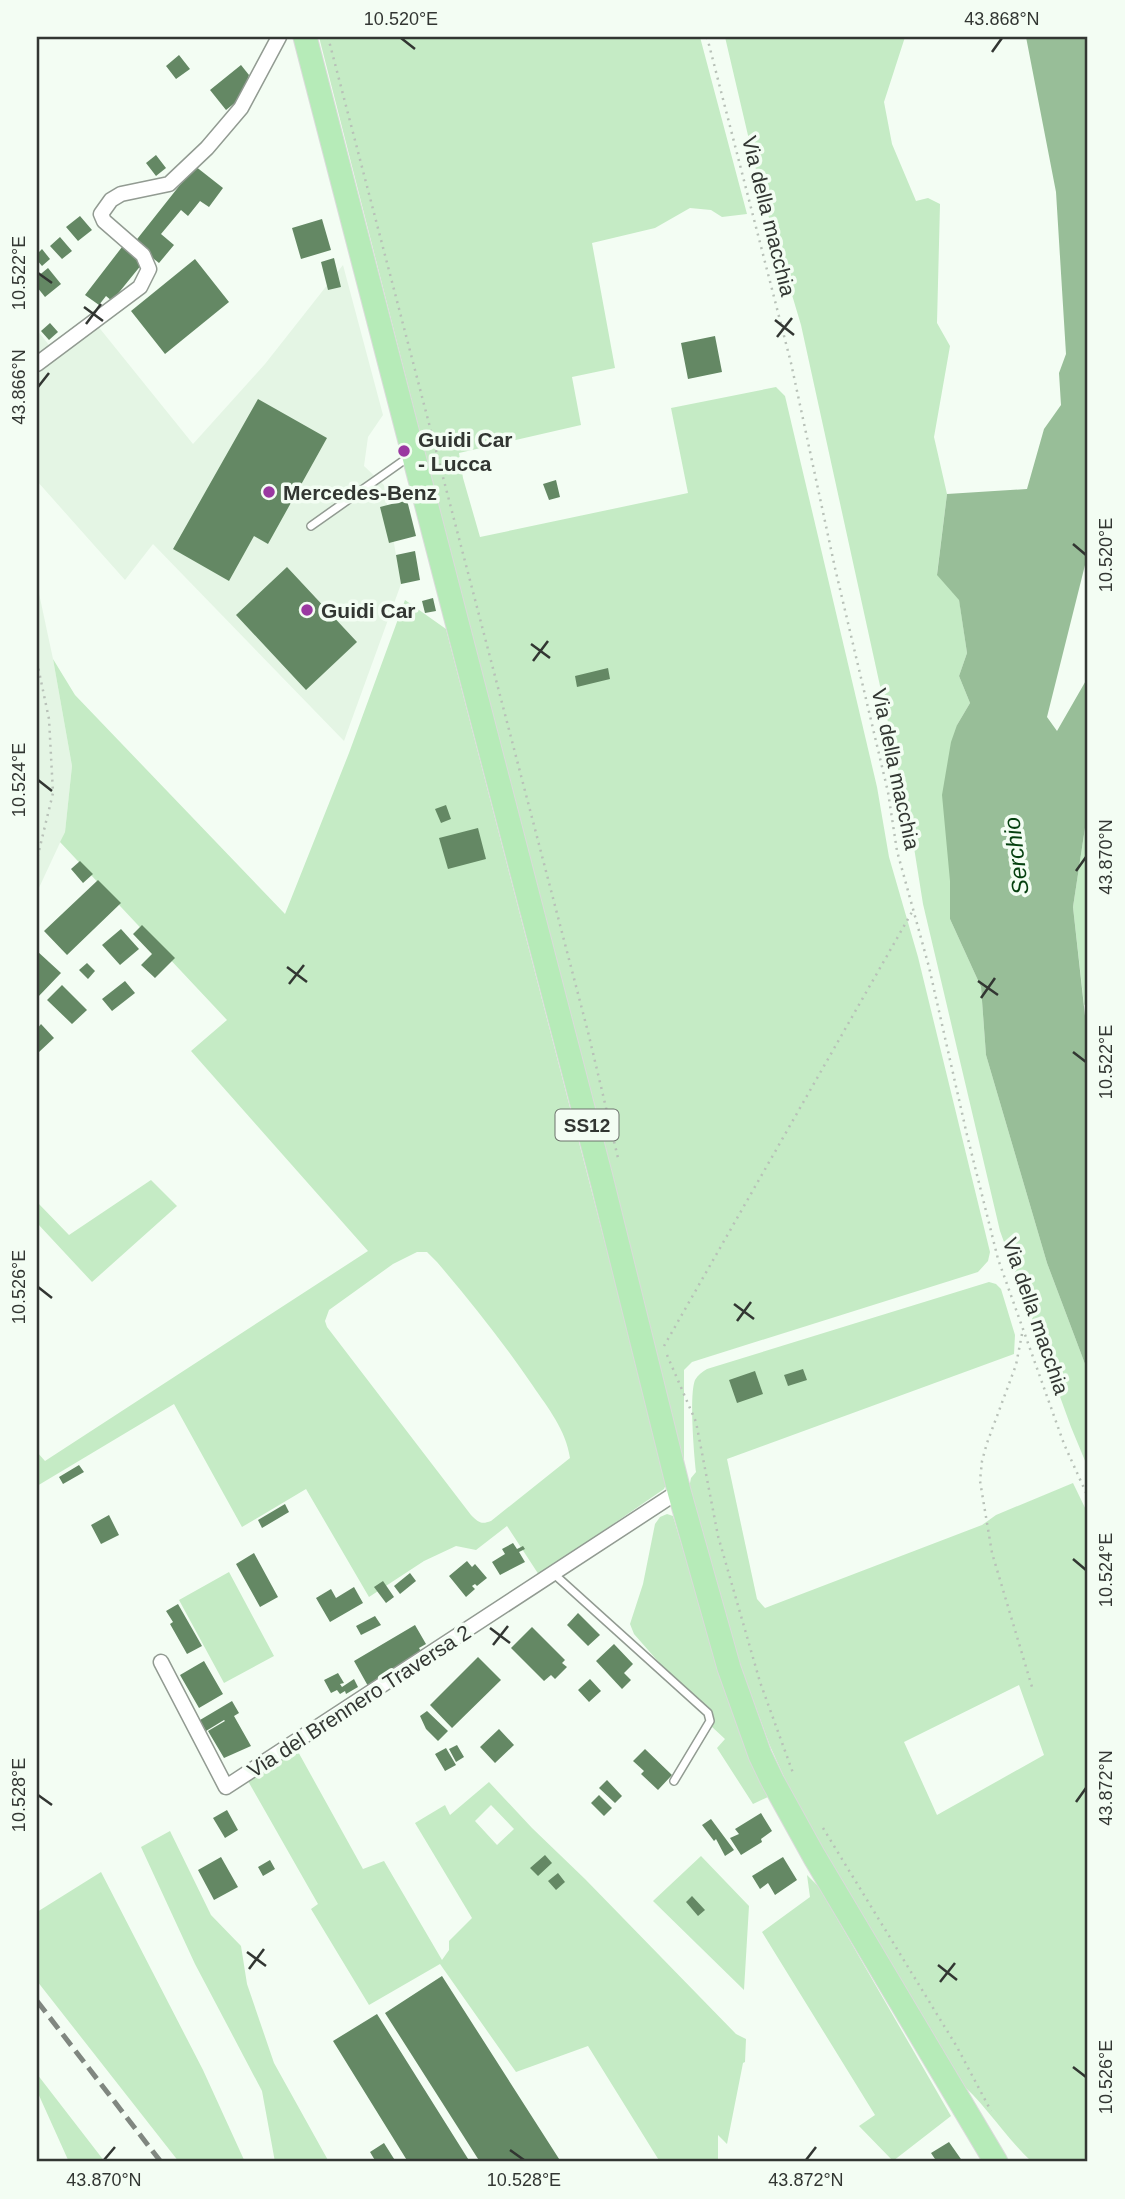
<svg xmlns="http://www.w3.org/2000/svg" width="1125" height="2199" font-family="Helvetica,sans-serif">
  <style>
    .built { fill: #e4f5e4 }
    .green { fill: #c5ebc5; fill-rule: evenodd }
    .water { fill: #98be98 }
    .building { fill: #648864 }
    .lines { fill: none; stroke-linecap: round; stroke-linejoin: round }
    .service-casing { stroke: #929b92; stroke-width: 10 }
    .minor-casing { stroke: #929b92; stroke-width: 17 }
    .primary-casing { stroke: #dadbda; stroke-width: 25 }
    .path { stroke: #b8c1b8; stroke-width: 2.5; stroke-dasharray: 2 5; stroke-linecap: butt }
    .service { stroke: #fff; stroke-width: 7 }
    .minor { stroke: #fff; stroke-width: 14 }
    .primary { stroke: #b6ebb8; stroke-width: 23 }
    .rail { stroke: #808780; stroke-width: 5; stroke-dasharray: 14 7; stroke-linecap: butt }
    .ticks { fill: none; stroke: #323632; stroke-width: 2.5 }
    .poi-dot { fill: #9a39a1; stroke: #f3fdf3; stroke-width: 2.5 }
    .labels { text-anchor: middle; dominant-baseline: central; stroke-width: 7; stroke-linejoin: round; paint-order: stroke }
    .shield { fill: #f3fdf3; stroke: #6c726c; stroke-width: 2 }
    .shield-label { font-size: 19px; font-weight: bold; fill: #323632 }
    .street-label { font-size: 21px; fill: #323632; stroke: #f3fdf3 }
    .poi-label { font-size: 21px; font-weight: bold; fill: #323632; stroke: #f3fdf3; text-anchor: start }
    .water-label { font-size: 23px; font-style: italic; fill: #043f0e; stroke: #f3fdf3 }
    .neatline { fill: none; stroke: #323632; stroke-width: 2.5 }
    .ticks-label { font-size: 18px; text-anchor: middle; fill: #323632 }
  </style>
  <rect width="100%" height="100%" fill="#f3fdf3"/>
  <!-- built -->
  <path class="built" d="M343 265 383 415 368 437 364 466 384 485 401 584 344 741 153 544 125 580 37 481V330L57 355 97 325 193 444 265 364Z
    M37 584 53 659 72 766 65 832 37 892Z"/>
  <!-- green -->
  <path class="green" d="M319 37H700L747 214 722 217 711 210 690 208 655 228 592 243 615 368 572 377 581 425 459 453 463 478 480 537 688 493 671 408 776 387 785 396 877 787 889 857 918 957 990 1252 988 1261 978 1272 692 1362 684 1370V1467Z
    M725 37H905L884 102 892 144 916 201 928 198 940 204 937 323 950 346 934 437 947 494 937 574 959 599 967 653 959 676 970 703 957 725 950 919 981 987 986 1055 1047 1263 1088 1372V1468L1071 1427 1000 1231 923 904 912 835 891 736 801 325 761 191Z
    M405 600 446 629 667 1482 664 1489 539 1575 507 1526 476 1550 456 1546 424 1561 369 1597 306 1489 242 1527 174 1404 37 1486V1452L45 1461 368 1251 191 1051 227 1020 60 842 65 832 72 766 53 659 75 695 285 914 349 753ZM417 1252H427L437 1262C471 1302 503 1342 533 1386 548 1408 566 1430 570 1458L491 1521C481 1525 478 1522 471 1515L327 1327 325 1321 329 1310 393 1264Z
    M1088 808V1003L1084 1005 1073 907Z
    M151 1180 177 1206 92 1282 37 1223V1202L69 1235Z
    M989 1282 996 1284 1001 1289 1015 1335 1014 1354 727 1459 757 1599 765 1608 982 1525 996 1515 1073 1483 1088 1514V2162H1032C1004 2136 985 2103 956 2079L794 1799 770 1746 737 1657 689 1488 691 1478 696 1472C694 1454 689 1395 695 1380 698 1375 702 1372 707 1369ZM1019 1685 1044 1755 937 1815 904 1742Z
    M667 1514 673 1516 731 1708 768 1797 753 1804 717 1748 725 1739 711 1726V1715L704 1704 670 1675 634 1634 630 1624 643 1584 655 1524 660 1517Z
    M229 1572 274 1656 224 1683 179 1600Z
    M296 1748 363 1869 384 1861 442 1960 449 1950V1941L472 1918 415 1823 445 1805 450 1815 489 1782 532 1828 585 1879 736 2034 746 2039 745 2062 743 2063 727 2144 718 2135V2162H660L588 2046 516 2072 440 1964 369 2005 311 1909 318 1904 248 1781ZM491 1805 514 1829 497 1845 475 1821Z
    M170 1831 211 1915 241 1946 247 1984 274 2063 329 2162H275L262 2091 195 1964 141 1847Z
    M701 1856 749 1906 744 1990 653 1901Z
    M101 1872 203 2070 245 2162H179L37 1981V1912Z
    M807 1875 819 1887 951 2116 893 2161 859 2126 875 2115 762 1932 810 1897Z
    M37 2074 105 2162H69L37 2091Z"/>
  <!-- water -->
  <path class="water" d="M1026 37H1088V553L1047 717 1057 731 1088 677V808L1073 907 1088 1043V1372L1047 1263 986 1055 981 987 950 919V881L942 795 951 742 957 725 970 703 959 676 967 653 959 600 937 575 947 494 1027 489 1044 429 1061 405 1059 373 1066 354 1056 192Z"/>
  <!-- building -->
  <path class="building" d="M179 55 190 69 176 79 166 66Z
    M241 65 249 75 241 98 226 110 210 90Z
    M156 155 166 168 156 176 146 163Z
    M195 166 223 188 209 207 200 201 188 216 181 210 161 234 174 245 159 263 134 243Z
    M80 216 92 230 78 241 66 227Z
    M322 219 331 250 301 259 292 228Z
    M60 237 72 251 62 259 50 246Z
    M122 247 142 264 112 301 106 296 99 305 85 295Z
    M42 249 50 259 42 266 37 260V254Z
    M334 258 341 287 328 290 321 262Z
    M195 259 229 302 165 354 131 311Z
    M48 268 61 284 45 297 37 287V277Z
    M50 323 58 332 49 340 41 331Z
    M715 336 722 372 688 379 681 343Z
    M258 399 327 438 268 544 254 536 229 581 173 549Z
    M556 480 560 497 549 500 543 484Z
    M407 500 416 536 389 543 380 507Z
    M415 551 420 580 401 584 396 555Z
    M287 567 357 642 306 690 236 615Z
    M433 598 436 611 425 613 422 601Z
    M608 668 610 679 577 687 575 676Z
    M446 805 451 819 441 823 435 809Z
    M478 828 486 859 448 869 439 838Z
    M80 861 93 874 83 883 71 869Z
    M98 880 121 903 67 955 44 931Z
    M142 925 175 958 155 978 141 965 152 954 133 934Z
    M121 929 139 949 120 965 102 945Z
    M37 951 61 973 37 998Z
    M87 963 95 971 88 979 79 970Z
    M125 981 135 993 112 1011 102 999Z
    M62 985 87 1010 72 1024 47 1000Z
    M41 1024 54 1038 39 1052 37 1050V1029Z
    M803 1369 807 1380 788 1386 784 1375Z
    M755 1371 763 1394 737 1403 729 1380Z
    M79 1465 84 1472 63 1484 59 1477Z
    M285 1504 289 1512 262 1528 258 1520Z
    M109 1515 119 1535 101 1544 91 1525Z
    M513 1543 517 1549 523 1546 525 1549 519 1552 525 1562 500 1575 492 1562 505 1554 502 1549Z
    M254 1553 278 1597 260 1607 236 1564Z
    M467 1561 472 1567 475 1564 487 1578 477 1586 475 1584 472 1586 475 1589 466 1597 449 1576Z
    M410 1573 416 1581 400 1594 394 1586Z
    M383 1581 394 1597 386 1603 374 1587Z
    M354 1587 363 1603 330 1622 316 1598 331 1589 336 1598Z
    M178 1604 202 1646 187 1654 170 1624 173 1622 166 1611Z
    M578 1613 600 1635 588 1646 567 1625Z
    M375 1616 381 1625 361 1635 356 1626Z
    M415 1625 426 1644 419 1648 423 1655 368 1686 354 1661Z
    M532 1627 565 1660 562 1663 567 1667 555 1679 551 1675 544 1681 511 1648Z
    M614 1644 633 1664 624 1673 631 1680 622 1689 596 1661Z
    M478 1657 501 1680 452 1728 430 1705Z
    M204 1661 223 1694 199 1708 180 1675Z
    M338 1673 344 1683 340 1684 342 1687 354 1679 358 1687 346 1694 345 1691 340 1694 337 1690 331 1693 324 1680Z
    M590 1679 601 1691 589 1702 578 1690Z
    M232 1701 239 1713 234 1716 251 1746 224 1758 208 1731 225 1721 224 1720 206 1731 200 1720Z
    M427 1711 448 1731 438 1741 426 1729 420 1716Z
    M499 1729 514 1745 495 1763 480 1747Z
    M457 1745 464 1757 456 1762 449 1749Z
    M446 1748 456 1765 445 1771 435 1754Z
    M645 1749 672 1775 658 1790 641 1774 644 1771 633 1761Z
    M607 1780 622 1796 615 1803 599 1788Z
    M599 1795 612 1808 604 1816 591 1803Z
    M227 1810 238 1830 225 1838 213 1818Z
    M761 1813 772 1831 761 1839 762 1842 741 1855 730 1838 739 1834 735 1829Z
    M711 1819 734 1850 725 1856 716 1839 714 1841 702 1825Z
    M545 1855 552 1863 538 1876 530 1868Z
    M221 1857 238 1887 214 1900 198 1870Z
    M783 1857 797 1880 775 1895 768 1883 760 1889 752 1876Z
    M270 1860 275 1869 263 1876 258 1867Z
    M558 1873 565 1882 556 1890 548 1881Z
    M692 1896 705 1910 698 1916 686 1902Z
    M442 1976 561 2162H480L385 2013Z
    M377 2014 470 2162H408L333 2041Z
    M949 2142 963 2162H937L931 2153Z
    M384 2143 396 2162H376L370 2152Z"/>
  <g class="lines">
    <!-- service casing -->
    <g class="service-casing">
      <path id="service" d="M311 526 410 456
        M554 1574 708 1713 710 1721 674 1781"/>
    </g>
    <!-- minor casing -->
    <g class="minor-casing">
      <path id="minor" d="M37 364 140 287 149 269 143 255 104 221 101 214 111 200 121 194 169 184 207 148 241 108 279 37
        M161 1662 226 1787 679 1491"/>
    </g>
    <!-- primary casing -->
    <g class="primary-casing">
      <path id="primary" d="M305 37 601 1177 679 1491 729 1668 760 1755 772 1780 814 1856 996 2162"/>
    </g>
    <!-- path -->
    <path class="path" d="M328 37 588 1032 618 1158
      M707 37 791 363 835 568 888 792 897 851 929 967 967 1135 998 1259 1064 1444 1088 1497
      M37 662 49 719 53 793 37 859
      M1022 1334 1016 1365 987 1443 982 1461 980 1481 992 1553 1032 1687
      M664 1346 912 912
      M667 1355 696 1422 718 1536 760 1682 793 1773
      M823 1828 957 2047 991 2111"/>
    <!-- service -->
    <use href="#service" class="service"/>
    <!-- minor -->
    <use href="#minor" class="minor"/>
    <!-- primary -->
    <use href="#primary" class="primary"/>
    <!-- rail -->
    <path class="rail" d="M37 2001 161 2162"/>
  </g>
  <!-- ticks -->
  <path class="ticks" d="M401 38 415 49M992 52 1002 38M38 273 52 283M84 307 103 321M775 320 794 335M86 324 101 304M777 337 792 318M38 387 49 373M1073 544 1086 555M531 644 550 658M533 661 548 641M38 780 52 791M1076 871 1086 857M287 967 307 982M978 981 998 995M289 984 304 965M981 998 995 978M1073 1052 1086 1062M38 1287 52 1298M734 1304 754 1319M737 1321 751 1302M1073 1559 1086 1570M490 1628 510 1643M493 1645 508 1626M38 1795 52 1805M1076 1802 1086 1788M247 1952 266 1966M938 1965 957 1980M249 1969 264 1949M940 1982 955 1963M1073 2067 1086 2077M510 2150 524 2160M104 2160 115 2147M806 2160 816 2147"/>
  <!-- markers -->
  <g class="poi-dot">
    <circle cx="404" cy="451" r="7"/>
    <circle cx="269" cy="492" r="7"/>
    <circle cx="307" cy="610" r="7"/>
  </g>
  <g class="labels">
    <!-- shield labels -->
    <rect class="shield" x="555.5" y="1109.5" width="63" height="31" rx="5"/>
    <g class="shield-label">
      <text x="587" y="1125">SS12</text>
    </g>
    <!-- street labels -->
    <g class="street-label">
      <text transform="translate(769 216) rotate(76)">Via della macchia</text>
      <text transform="translate(896 769) rotate(78)">Via della macchia</text>
      <text transform="translate(1036 1316) rotate(71)">Via della macchia</text>
      <text transform="translate(359 1701) rotate(-33)">Via del Brennero Traversa 2</text>
    </g>
    <!-- poi labels -->
    <g class="poi-label">
      <text x="418" y="439">Guidi Car<tspan x="418" dy="24">- Lucca</tspan></text>
      <text x="283" y="492">Mercedes-Benz</text>
      <text x="321" y="610">Guidi Car</text>
    </g>
    <!-- water labels -->
    <g class="water-label">
      <text transform="translate(1016 856) rotate(-97)">Serchio</text>
    </g>
  </g>
  <!-- border -->
  <rect width="1125" height="2199" fill="none" stroke="#f3fdf3" stroke-width="77"/>
  <rect x="38" y="38" width="1048" height="2122" class="neatline"/>
  <g class="ticks-label">
    <text x="401" y="25">10.520°E</text>
    <text x="1002" y="25">43.868°N</text>
    <text transform="translate(19 273) rotate(-90)" y="6">10.522°E</text>
    <text transform="translate(19 387) rotate(-90)" y="6">43.866°N</text>
    <text transform="translate(1106 555) rotate(-90)" y="6">10.520°E</text>
    <text transform="translate(19 780) rotate(-90)" y="6">10.524°E</text>
    <text transform="translate(1106 857) rotate(-90)" y="6">43.870°N</text>
    <text transform="translate(1106 1062) rotate(-90)" y="6">10.522°E</text>
    <text transform="translate(19 1287) rotate(-90)" y="6">10.526°E</text>
    <text transform="translate(1106 1570) rotate(-90)" y="6">10.524°E</text>
    <text transform="translate(1106 1788) rotate(-90)" y="6">43.872°N</text>
    <text transform="translate(19 1795) rotate(-90)" y="6">10.528°E</text>
    <text transform="translate(1106 2077) rotate(-90)" y="6">10.526°E</text>
    <text x="104" y="2186">43.870°N</text>
    <text x="524" y="2186">10.528°E</text>
    <text x="806" y="2186">43.872°N</text>
  </g>
</svg>
